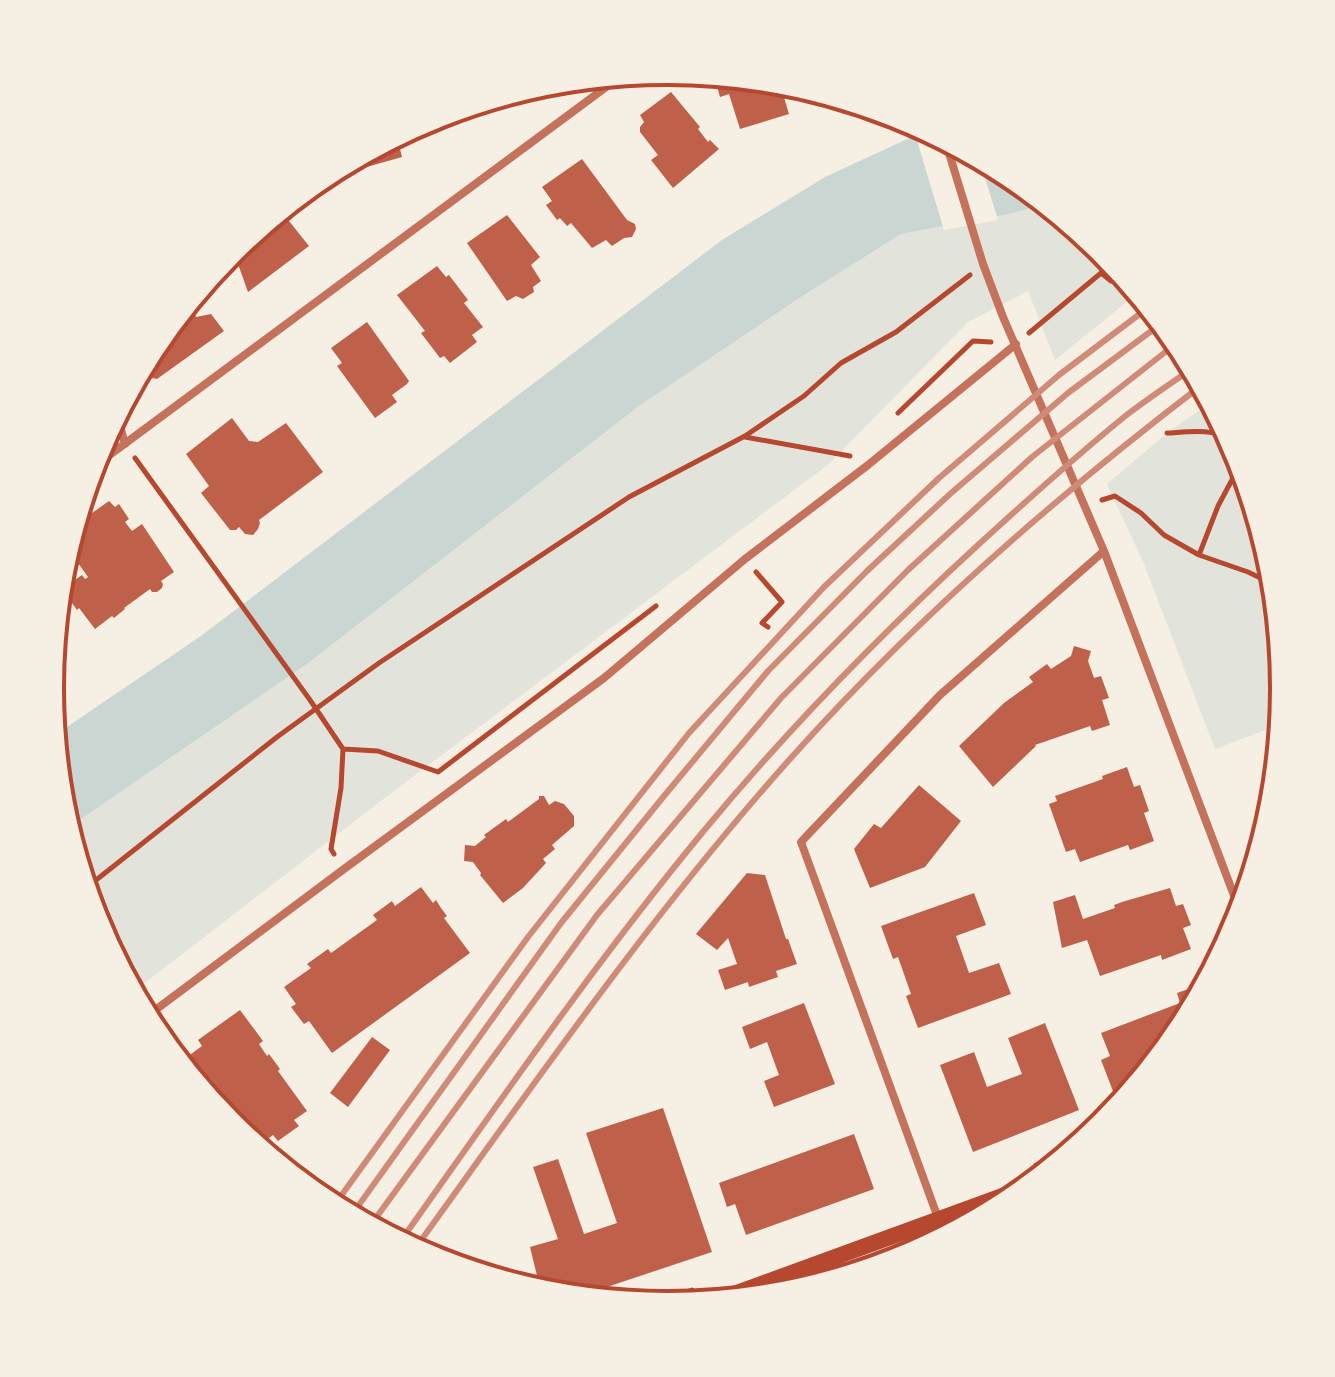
<svg xmlns="http://www.w3.org/2000/svg" width="1335" height="1377" font-family="'Archivo Narrow',sans-serif">
  <style>
    .green { fill: #e2e4dc }
    .water { fill: #c9d6d2 }
    .pier { fill: #f6efe4 }
    .building { fill: #bf614a }
    .lines { fill: none; stroke-linecap: round; stroke-linejoin: round }
    .path { stroke: #b5482f; stroke-width: 5 }
    .minor { stroke: #c5725c; stroke-width: 8 }
    .secondary { stroke: #b5482f; stroke-width: 16 }
    .tram { stroke: #cf8b77; stroke-width: 2 }
    .rail { stroke: #cf8b77; stroke-width: 6 }
    .rim { fill: none; stroke: #b5482f; stroke-width: 4 }
  </style>
  <rect width="100%" height="100%" fill="#f6efe4"/>
  <!-- green -->
  <path class="green" d="M1046 204 1104 252 1138 293 1055 360 1028 291 968 322 829 464 386 797 133 992 97 924 68 828 307 664 639 406 801 297 901 234 1009 214Z
    M1211 402 1238 453 1273 568 1285 689 1282 724 1215 749 1144 564 1107 484 1167 433Z"/>
  <!-- water -->
  <path class="water" d="M930 132 1011 175 1046 204 1009 214 901 234 801 297 639 406 307 664 68 828 62 809 55 735 201 636 722 240 825 177 916 135Z"/>
  <!-- pier -->
  <path class="pier" d="M925 129 979 158 998 220 944 230 914 131Z"/>
  <!-- building -->
  <path class="building" d="M714 76 785 83 780 84 789 114 740 129 729 94 720 97Z
    M671 92 700 127 698 129 708 142 710 140 719 149 673 188 651 160 658 155 640 132V127L644 122 640 115Z
    M397 137 402 157 317 181 325 175Z
    M582 159 627 220 635 224 636 229 632 237 624 238 612 246 606 240 592 248 571 223 567 226 560 218 557 220 546 205 552 201 542 187Z
    M281 211 309 246 248 292 233 250Z
    M507 215 540 257 531 265 541 281 533 287 534 292 523 299 516 296 507 301 467 243Z
    M437 266 446 277 449 275 468 300 464 303 483 327 472 335 477 342 450 363 444 356 440 358 421 333 425 331 397 295Z
    M197 293 201 307 194 310 196 317 211 314 224 331 157 379 141 376 140 372 154 345Z
    M367 322 409 381 407 384 392 395 397 402 375 418 337 366 342 363 331 348Z
    M232 418 249 441 258 442 286 423 323 472 259 520 260 523 258 529 253 535 245 534 239 527 236 530H230L201 493 209 486 186 454Z
    M109 501 115 507 119 504 129 519 125 522 132 531 142 524 174 572 161 581 163 584 162 588 157 592H152L150 589 124 608 125 609 114 618 112 616 95 629 79 608 77 610 62 589 82 575 85 579 88 577 78 563 75 565 66 553 75 525Z
    M1074 646 1091 651 1088 661 1094 678 1101 676 1109 698 1102 700 1110 725 1092 731 1090 726 1035 745 1036 746 993 787 959 746 1004 703 1033 682 1029 677 1047 664 1051 669 1071 656Z
    M1127 767 1134 787 1140 785 1149 811 1144 813 1154 841 1130 850 1128 845 1080 862 1075 849 1066 852 1049 804 1057 801 1055 796 1103 779 1102 776Z
    M919 785 961 821 925 867 870 888 854 849 874 824 881 828Z
    M539 796H544L549 805 555 801 564 804 574 816V826L552 845 555 849 543 859 546 863 523 888 503 903 480 875 481 873 473 862 464 861 465 845 475 846 486 837 484 835 506 819 508 822 539 799Z
    M747 873 765 875 786 939H788L797 964 776 971 778 977 749 987 748 982 725 990 718 970 737 964 728 938 717 950 696 934Z
    M421 887 433 903 436 900 441 908 447 916 444 918 470 953 332 1053 309 1021 304 1024 297 1015 291 1007 296 1004 284 987 311 968 307 964 328 949 331 953 377 920 373 915 392 901 395 906Z
    M1170 888 1176 906 1183 904 1191 925 1183 928 1191 949 1162 960 1161 955 1100 976 1087 940 1062 948 1053 902 1075 895 1083 919 1115 908 1114 905 1122 902Z
    M974 893 986 925 956 936 969 973 999 963 1011 994 918 1028 906 996 911 994 898 957 893 959 881 926Z
    M1208 982 1181 1032 1130 1093 1116 1099 1101 1060 1110 1056 1101 1033 1180 1003 1177 993Z
    M804 1003 835 1084 774 1107 764 1081 779 1075 767 1042 750 1049 742 1027Z
    M240 1010 263 1041 259 1044 267 1056 269 1054 280 1069 278 1071 307 1111 294 1120 299 1126 278 1141 273 1135 259 1146 210 1078 205 1082 187 1057 202 1046 198 1040Z
    M1045 1023 1079 1110 973 1152 940 1065 974 1052 987 1087 1022 1074 1008 1038Z
    M372 1037 390 1050 348 1107 330 1093Z
    M663 1108 712 1252 577 1297 541 1292 530 1247 558 1239 533 1167 558 1159 584 1234 617 1223 586 1133Z
    M854 1134 874 1189 746 1235 735 1204 727 1207 719 1183Z"/>
  <g class="lines">
    <!-- path -->
    <path class="path" d="M1029 333 1101 273 1111 281 1123 275
      M898 413 973 341 991 342
      M1167 433C1187 432 1212 428 1231 439
      M745 437 850 456
      M135 458 310 700 343 749 378 751 438 772 656 606
      M1102 500 1115 496 1141 513 1164 535 1199 555 1248 572 1275 585
      M1199 555 1218 506 1241 463
      M756 572 782 602 762 623 768 627
      M334 854 331 849 341 788 343 749
      M86 888 277 737 379 663 629 497 745 436 804 396 841 363 896 332 970 275
      M1036 1165 1071 1152
      M652 1304 692 1290"/>
    <!-- minor -->
    <path class="minor" d="M945 140 983 264 1003 317 1104 551 1241 914
      M117 415 125 444
      M92 468 621 76
      M146 1017 344 869 604 678 745 559 868 465 1016 344
      M938 1218 801 842 940 695 1104 551"/>
    <!-- secondary -->
    <path class="secondary" d="M712 1302 1030 1186"/>
    <!-- tram -->
    <path class="tram" d="M769 1296 977 1220"/>
    <!-- rail -->
    <path class="rail" d="M333 1207 528 937 689 733 824 587 939 478 1059 375 1149 307
      M351 1216 561 923 664 796 768 671 867 571 950 494 1068 393 1162 323
      M370 1226 597 915 781 698 908 570 1032 457 1178 342
      M400 1242C498 1104 594 964 702 833 787 730 880 635 978 545 1026 501 1074 458 1124 417 1146 400 1170 384 1193 368
      M414 1250C534 1084 653 912 790 759 914 620 1054 498 1202 385"/>
  </g>
  <!-- crop -->
  <path d="M0 0H1335V1377H0ZM64 688a603 603 0 1 1 1206 0a603 603 0 1 1-1206 0Z" fill="#f6efe4" fill-rule="evenodd"/>
  <path class="rim" d="M64 688a603 603 0 1 1 1206 0a603 603 0 1 1-1206 0Z"/>
</svg>
